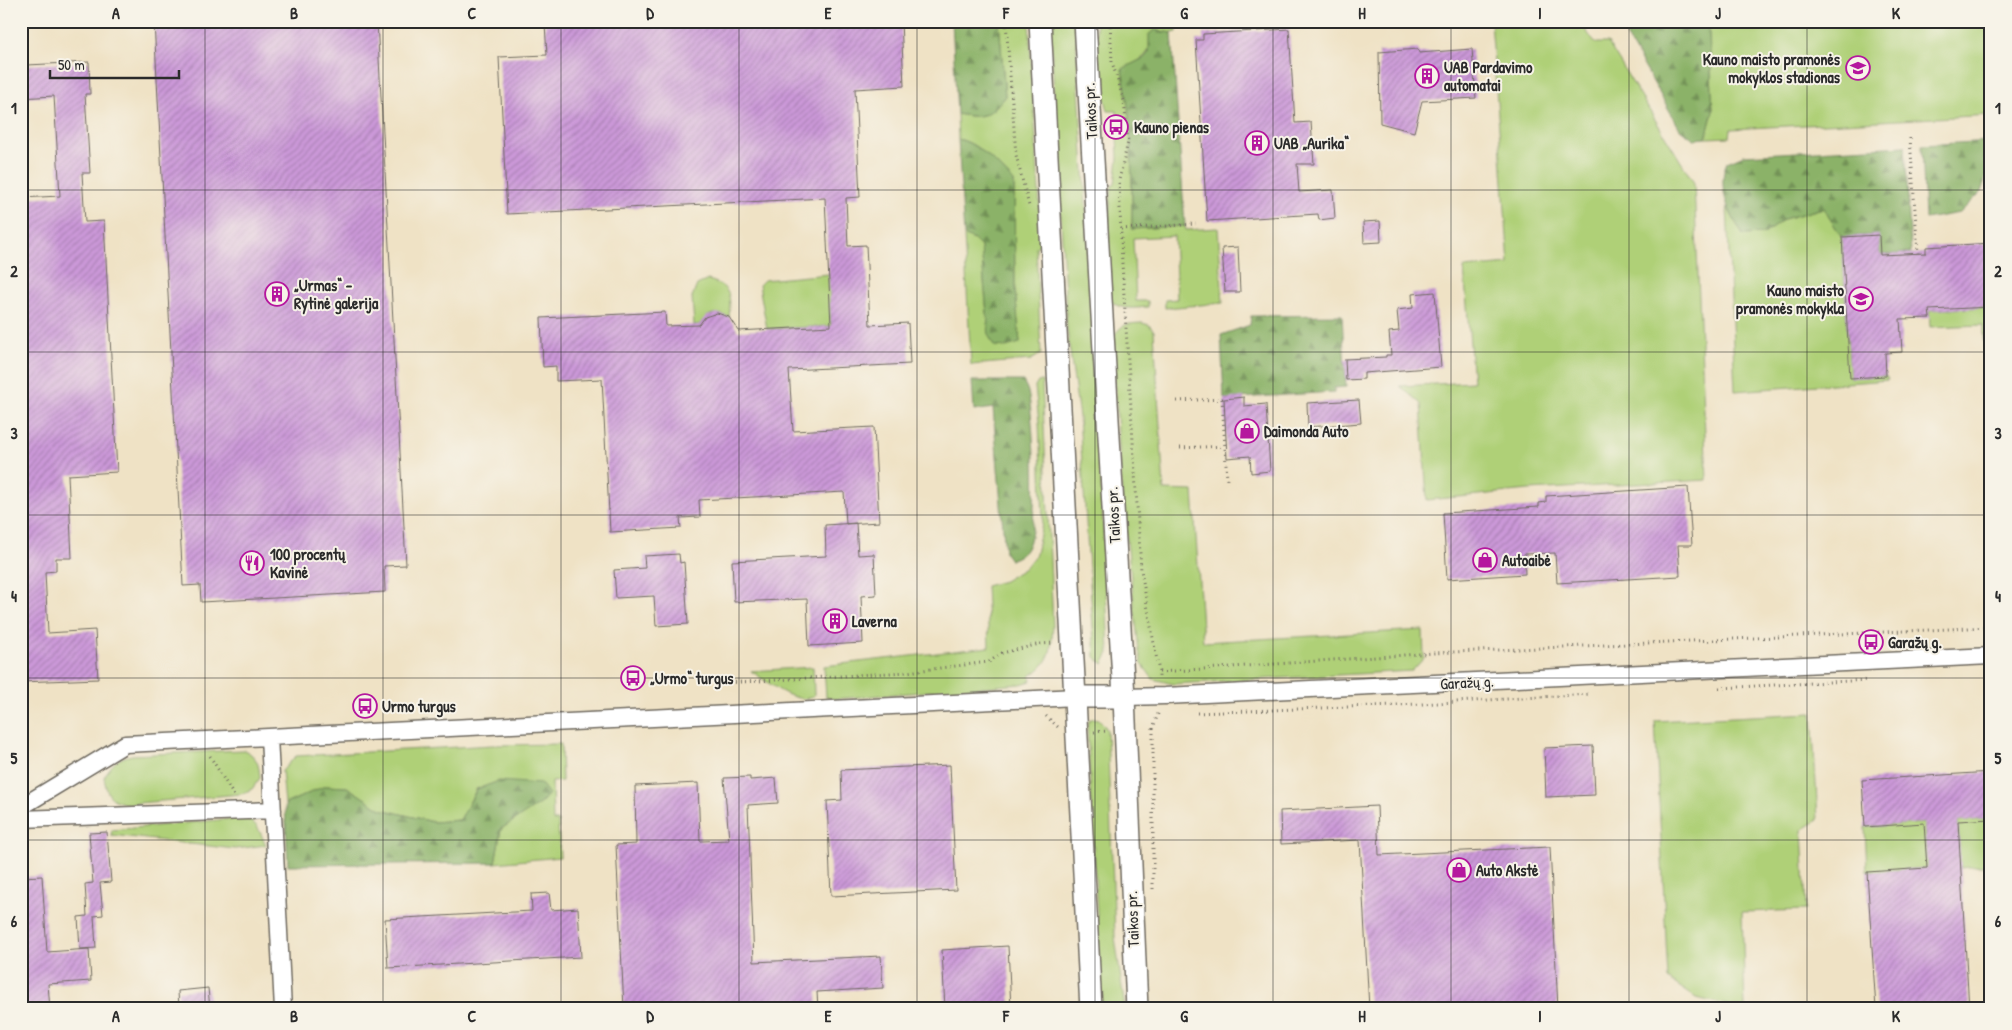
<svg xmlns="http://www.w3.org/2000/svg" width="2012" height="1030" font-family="'Patrick Hand',sans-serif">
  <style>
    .green { fill: #afd077; stroke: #6d7e51 }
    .forest { fill: url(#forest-firs); stroke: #5b6e4a }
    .building { fill: url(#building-hatch) }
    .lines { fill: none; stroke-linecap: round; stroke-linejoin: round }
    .minor-casing { stroke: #706b61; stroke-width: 19 }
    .major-casing { stroke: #706b61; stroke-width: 24 }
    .path { stroke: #706b61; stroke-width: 3; stroke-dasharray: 1 4; stroke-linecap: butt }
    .minor { stroke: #fff; stroke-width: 16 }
    .major { stroke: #fff; stroke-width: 21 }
    .grid { fill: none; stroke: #2b2b2b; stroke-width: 1; stroke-opacity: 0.55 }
    .labels { text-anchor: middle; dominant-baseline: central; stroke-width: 4; stroke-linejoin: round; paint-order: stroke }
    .poi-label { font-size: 16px; font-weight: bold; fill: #2b2b2b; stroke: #f7f3e8; text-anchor: start }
    .street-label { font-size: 16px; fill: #2b2b2b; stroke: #f7f3e8 }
    .neatline { fill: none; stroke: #2b2b2b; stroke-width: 2 }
    .grid-label { font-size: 16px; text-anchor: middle; font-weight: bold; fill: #2b2b2b }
  </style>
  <defs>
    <pattern id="forest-firs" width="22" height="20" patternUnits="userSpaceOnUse" patternTransform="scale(1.25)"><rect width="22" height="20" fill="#8bb268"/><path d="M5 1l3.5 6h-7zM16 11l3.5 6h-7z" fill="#729156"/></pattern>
    <pattern id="building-hatch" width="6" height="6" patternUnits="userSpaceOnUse" patternTransform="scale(1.25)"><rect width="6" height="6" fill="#cc99d9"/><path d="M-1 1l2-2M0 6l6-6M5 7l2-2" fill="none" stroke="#a67db0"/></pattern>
  </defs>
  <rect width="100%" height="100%" fill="#f7f3e8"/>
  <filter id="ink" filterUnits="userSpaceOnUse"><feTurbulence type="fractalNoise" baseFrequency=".02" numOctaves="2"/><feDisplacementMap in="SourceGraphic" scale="10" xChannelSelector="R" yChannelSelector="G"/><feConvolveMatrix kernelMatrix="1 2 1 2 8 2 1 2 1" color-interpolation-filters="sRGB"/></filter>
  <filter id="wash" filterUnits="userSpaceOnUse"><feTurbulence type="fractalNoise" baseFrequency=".0096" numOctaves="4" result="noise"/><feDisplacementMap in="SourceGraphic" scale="20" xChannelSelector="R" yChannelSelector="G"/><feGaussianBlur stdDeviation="1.12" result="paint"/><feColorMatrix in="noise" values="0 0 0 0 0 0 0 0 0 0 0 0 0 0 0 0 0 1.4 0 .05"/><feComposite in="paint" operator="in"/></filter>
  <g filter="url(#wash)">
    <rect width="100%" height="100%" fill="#efe2c5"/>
    <!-- green -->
    <path class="green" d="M999 21H1029L1042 243 1036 247 1041 354 1031 360 971 365 964 235 974 240 981 247 989 336 1020 343 1015 289 1014 182C999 166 980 144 958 139L957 114C984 119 988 116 1005 96Z
      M1050 21H1075L1094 340 1109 653 1103 664 1095 657 1079 417 1067 330Z
      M1096 21H1176L1177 32 1172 33 1155 31C1147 58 1147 57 1122 69 1133 122 1132 175 1132 229L1185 226 1186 230 1218 228 1223 303 1165 308V300L1177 299 1174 236 1133 238 1136 301H1148V307C1134 308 1119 311 1109 299L1107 235 1112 185 1115 183 1118 158 1117 134H1121V121H1118L1117 111H1108L1099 76Z
      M1491 21H1579L1595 43H1608L1694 183 1707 480 1529 490 1427 500 1421 404 1400 386 1473 382 1464 268 1509 264Z
      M1707 21H1991V115L1731 129 1730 137 1706 138 1713 111 1709 35Z
      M1727 207 1743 235 1764 234 1784 219 1823 208 1842 237 1850 378 1886 376 1888 380 1735 391Z
      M829 274 831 326 767 329 759 285 764 280Z
      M708 280C731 286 731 296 729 317 715 312 709 312 699 325H694L692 297 697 285Z
      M1991 307V333L1983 335V325L1930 327 1929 310Z
      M1142 323 1149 325 1154 331 1164 490 1193 491 1203 642 1423 630 1424 658 1412 671 1173 684 1153 679 1142 664 1139 651 1122 495 1112 338C1123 323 1125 324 1142 323Z
      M1042 381 1053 626C1051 651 1052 661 1030 676L1031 681 1021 684 835 699 826 697 824 666 989 647 986 586 1004 581 1025 568 1036 554 1043 519 1039 422 1035 387 1038 382Z
      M813 667 814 694 813 697C793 705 767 681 751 671Z
      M1812 713 1818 820 1802 830 1806 910 1742 912 1745 1009 1696 998 1668 979 1655 721Z
      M1094 718 1099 719 1107 729 1115 937 1125 1009H1102L1087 725 1089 720Z
      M561 744 562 781 552 782 553 821H558L560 857 495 863 501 829 520 816 477 788 460 820 433 822 381 809 347 787 325 786 285 804 282 771 296 756 493 745Z
      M244 750C257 756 259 764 260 778L252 789 241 794 127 804C109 800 107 795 104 777 112 764 117 758 132 755Z
      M239 818C258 820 258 829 266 845L235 849 111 835 112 830Z
      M1991 819V865L1960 868 1958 821Z
      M1924 823 1927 868 1867 872 1865 827Z"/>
    <!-- forest -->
    <path class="forest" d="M952 21H999L1005 96C989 116 984 119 957 114Z
      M1618 21H1707L1709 35 1713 111 1706 138 1694 139 1680 129Z
      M1155 30 1172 33 1185 226 1132 229C1132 175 1133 122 1122 69L1144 58 1149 52V34Z
      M958 139C980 144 999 166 1014 182L1015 289 1020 343 1006 347 994 346 989 336 981 247 974 240 964 235Z
      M1991 141V168L1989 167 1981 192 1960 213 1925 219 1922 145Z
      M1905 146 1911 253 1880 255 1878 235 1842 237 1823 208 1784 219 1764 234 1743 235C1729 212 1716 188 1727 162L1744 155Z
      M1342 315 1346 387 1334 388V392L1224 399 1221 335 1250 325 1251 316Z
      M1991 333V417L1988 415 1983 335Z
      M972 381H1023C1025 385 1027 388 1028 392 1034 417 1039 525 1028 546 1025 554 1018 557 1010 560L1005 553 993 408 974 411Z
      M499 781 541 784 549 794 541 803 501 829 495 863 288 865 285 804 325 786 347 787 381 809 433 822 460 820 477 789Z"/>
    <g id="blocks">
      <!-- building -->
      <path class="building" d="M154 21H377L406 565 384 566 385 592 201 602 200 585 183 586Z
        M597 21H901L904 86 855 89 860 197 846 198 848 246 866 245 870 325 908 323 910 364 789 370 793 431 874 427 879 522 846 524 844 492 699 500 700 517 680 518 681 528 610 532 602 379 556 381V366L543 367 541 318 665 312 666 326 699 325 705 317 717 313 729 317 738 331 831 326 825 198 507 214 499 57 547 55 545 24Z
        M1289 29 1295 123 1311 122 1314 164H1297L1299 192 1333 190 1335 218 1319 220 1318 214 1207 221 1196 40H1203V34Z
        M1418 49 1419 53 1472 49 1476 98 1422 101 1414 132 1380 123 1379 52Z
        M89 62 90 94H85L90 173H82L85 222 104 221 117 472 68 475 72 558H56V571L45 572 48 633 95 630 98 679 21 682V198L60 196 54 96 21 98V79H28L27 65Z
        M1380 221 1381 242 1364 243 1363 222Z
        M1879 235 1880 255 1926 253V247L1991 243V307L1929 310 1930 318 1900 319 1902 352 1885 353 1886 376 1850 378 1842 237Z
        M1238 247 1240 292H1225L1222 248Z
        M1435 292 1441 367 1364 373V379L1346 380 1345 359 1386 357V355H1391L1389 332 1399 331 1397 310 1413 308 1412 294Z
        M1244 397V406L1266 404 1270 471 1251 473 1250 456 1227 458 1224 399Z
        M1359 400 1361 423 1308 427 1307 403Z
        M1688 487 1692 545H1678L1680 576 1557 583 1555 553 1524 554 1525 574 1447 579 1443 513 1539 507V503L1546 502V496Z
        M856 523 858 555 874 554 876 595 861 596 863 643 809 646 807 599 734 602 732 561 826 556 825 525Z
        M679 554 680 563 684 562 688 624 656 626 654 596 616 598 614 570 645 568 644 556Z
        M1593 746 1595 795 1546 797 1544 748Z
        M950 765 956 890 831 896 827 801 842 800 841 770Z
        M1991 772V819L1958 821 1969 1009H1876L1867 872 1927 868 1924 823 1865 827 1862 780Z
        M750 777V780L776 778 778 803 748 805 754 962 881 956 883 988 817 992 818 1009H624L616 845 636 844 635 786 698 783 700 841 729 840 724 778Z
        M1377 806 1379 855 1550 847 1558 1009H1369L1360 840 1281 844 1280 811Z
        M107 832 111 882 100 883 103 915 94 916 96 948 80 949 78 917 87 916 85 884 93 883 89 833Z
        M42 876 47 952 89 949 91 981 48 984 50 1009H21V877Z
        M549 893 551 910 578 908 581 957 388 968 385 919 532 911 531 894Z
        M1008 946 1011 1009H945L942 950Z
        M208 988 210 1009H179L178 991Z"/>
    </g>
  </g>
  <g filter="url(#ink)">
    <use href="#blocks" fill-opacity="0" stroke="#706b61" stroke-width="1"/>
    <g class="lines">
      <!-- minor casing -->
      <g class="minor-casing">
        <path id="minor" d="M1124 697 1165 696 1991 656
          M269 737 283 1009
          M21 807 125 744 1076 697
          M21 819 273 810"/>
      </g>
      <!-- major casing -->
      <g class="major-casing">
        <path id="major" d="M1040 21 1091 1009
          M1085 21 1124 697 1137 1009
          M1076 697H1124"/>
      </g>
      <!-- path -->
      <path class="path" d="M1006 21 1016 155 1029 206
        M1110 21 1112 62 1124 101 1128 142 1119 180 1122 263 1141 570 1159 672V680
        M1910 138 1918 253
        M1121 229 1196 224
        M1177 401 1222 399 1227 480
        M1180 448 1225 446
        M1159 672 1434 653 1991 627
        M725 683 907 672 989 662 1002 653 1040 644 1055 643
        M1719 688 1868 680
        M1197 713 1421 704 1591 694
        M1046 716 1058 727
        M1094 732 1107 731
        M210 756 234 796
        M1153 889V728L1159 711"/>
      <!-- minor -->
      <use href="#minor" class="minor"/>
      <!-- major -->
      <use href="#major" class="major"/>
    </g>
  </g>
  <!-- grid -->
  <path class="grid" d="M205 21V1009M383 21V1009M561 21V1009M739 21V1009M917 21V1009M1095 21V1009M1273 21V1009M1451 21V1009M1629 21V1009M1807 21V1009M21 190H1991M21 352H1991M21 515H1991M21 678H1991M21 840H1991"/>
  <!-- icons -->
  <defs>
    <g id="school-ring" transform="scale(1.25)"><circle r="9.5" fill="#f7f3e8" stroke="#b5179e" stroke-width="1.5"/><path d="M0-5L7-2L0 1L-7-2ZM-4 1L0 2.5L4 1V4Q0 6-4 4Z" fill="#b5179e"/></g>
    <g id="building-ring" transform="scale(1.25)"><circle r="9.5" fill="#f7f3e8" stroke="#b5179e" stroke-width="1.5"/><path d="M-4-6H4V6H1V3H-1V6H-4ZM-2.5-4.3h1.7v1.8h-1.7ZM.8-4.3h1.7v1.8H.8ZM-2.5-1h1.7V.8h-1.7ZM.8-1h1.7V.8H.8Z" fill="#b5179e"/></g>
    <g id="bus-ring" transform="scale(1.25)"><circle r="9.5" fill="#f7f3e8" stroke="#b5179e" stroke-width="1.5"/><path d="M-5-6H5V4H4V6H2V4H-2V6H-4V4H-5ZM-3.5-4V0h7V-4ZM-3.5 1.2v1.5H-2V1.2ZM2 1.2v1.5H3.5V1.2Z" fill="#b5179e"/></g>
    <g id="university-ring" transform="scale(1.25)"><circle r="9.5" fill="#f7f3e8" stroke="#b5179e" stroke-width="1.5"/><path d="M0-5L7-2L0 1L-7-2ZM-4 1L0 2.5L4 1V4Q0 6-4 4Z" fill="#b5179e"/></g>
    <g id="shop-ring" transform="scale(1.25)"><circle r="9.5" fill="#f7f3e8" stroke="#b5179e" stroke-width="1.5"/><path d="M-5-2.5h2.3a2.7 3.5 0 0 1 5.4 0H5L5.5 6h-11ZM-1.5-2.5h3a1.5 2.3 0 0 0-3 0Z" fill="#b5179e"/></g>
    <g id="restaurant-ring" transform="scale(1.25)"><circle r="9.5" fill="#f7f3e8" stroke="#b5179e" stroke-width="1.5"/><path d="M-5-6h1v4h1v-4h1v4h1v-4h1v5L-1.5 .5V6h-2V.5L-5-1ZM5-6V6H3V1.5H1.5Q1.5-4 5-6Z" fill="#b5179e"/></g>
  </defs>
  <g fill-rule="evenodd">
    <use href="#school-ring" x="1858" y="68"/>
    <use href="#building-ring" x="1427" y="76"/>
    <use href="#bus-ring" x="1116" y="127"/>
    <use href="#building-ring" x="1257" y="143"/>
    <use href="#building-ring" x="277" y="294"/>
    <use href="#university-ring" x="1861" y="299"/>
    <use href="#shop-ring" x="1247" y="431"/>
    <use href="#shop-ring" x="1485" y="560"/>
    <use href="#restaurant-ring" x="252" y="563"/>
    <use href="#building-ring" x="835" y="621"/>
    <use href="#bus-ring" x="1871" y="642"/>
    <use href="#bus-ring" x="633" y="678"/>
    <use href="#bus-ring" x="365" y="706"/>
    <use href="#shop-ring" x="1459" y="870"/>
  </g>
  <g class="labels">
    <!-- poi labels -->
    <g class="poi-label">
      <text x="1840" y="59" text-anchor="end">Kauno maisto pramonės<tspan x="1840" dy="18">mokyklos stadionas</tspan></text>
      <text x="1444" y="67">UAB Pardavimo<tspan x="1444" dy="18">automatai</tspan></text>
      <text x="1134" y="127">Kauno pienas</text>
      <text x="1274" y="143">UAB „Aurika“</text>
      <text x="294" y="285">„Urmas“ -<tspan x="294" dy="18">Rytinė galerija</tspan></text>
      <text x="1844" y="290" text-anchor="end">Kauno maisto<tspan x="1844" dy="18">pramonės mokykla</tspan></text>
      <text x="1264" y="431">Daimonda Auto</text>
      <text x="270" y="554">100 procentų<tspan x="270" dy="18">Kavinė</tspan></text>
      <text x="1502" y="560">Autoaibė</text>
      <text x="852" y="621">Laverna</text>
      <text x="1888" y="642">Garažų g.</text>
      <text x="650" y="678">„Urmo“ turgus</text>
      <text x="382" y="706">Urmo turgus</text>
      <text x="1476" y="870">Auto Akstė</text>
    </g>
    <!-- street labels -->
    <g class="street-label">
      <text transform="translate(1090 111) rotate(-93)">Taikos pr.</text>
      <text transform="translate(1113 515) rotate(-93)">Taikos pr.</text>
      <text transform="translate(1467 682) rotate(-3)">Garažų g.</text>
      <text transform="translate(1132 919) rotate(-92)">Taikos pr.</text>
    </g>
  </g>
  <!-- margin -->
  <rect width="2012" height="1030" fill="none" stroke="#f7f3e8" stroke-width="55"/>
  <!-- scale -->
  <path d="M50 70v8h129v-8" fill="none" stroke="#2b2b2b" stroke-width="2.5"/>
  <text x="58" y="70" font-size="15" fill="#2b2b2b" stroke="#f7f3e8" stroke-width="4" paint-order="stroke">50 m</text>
  <rect x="28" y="28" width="1956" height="974" class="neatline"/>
  <g class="grid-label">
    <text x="116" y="19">A</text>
    <text x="294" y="19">B</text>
    <text x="472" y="19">C</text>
    <text x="650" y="19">D</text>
    <text x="828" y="19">E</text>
    <text x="1006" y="19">F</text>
    <text x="1184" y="19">G</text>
    <text x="1362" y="19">H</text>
    <text x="1540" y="19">I</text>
    <text x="1718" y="19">J</text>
    <text x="1896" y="19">K</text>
    <text x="14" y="114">1</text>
    <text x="1998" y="114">1</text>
    <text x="14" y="277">2</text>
    <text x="1998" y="277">2</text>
    <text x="14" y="439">3</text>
    <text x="1998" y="439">3</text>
    <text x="14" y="602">4</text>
    <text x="1998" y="602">4</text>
    <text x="14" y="764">5</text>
    <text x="1998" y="764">5</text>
    <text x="14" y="927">6</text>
    <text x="1998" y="927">6</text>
    <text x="116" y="1022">A</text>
    <text x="294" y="1022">B</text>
    <text x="472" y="1022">C</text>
    <text x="650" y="1022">D</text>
    <text x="828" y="1022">E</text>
    <text x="1006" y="1022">F</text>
    <text x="1184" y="1022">G</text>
    <text x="1362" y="1022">H</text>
    <text x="1540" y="1022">I</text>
    <text x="1718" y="1022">J</text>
    <text x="1896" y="1022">K</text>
  </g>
</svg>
